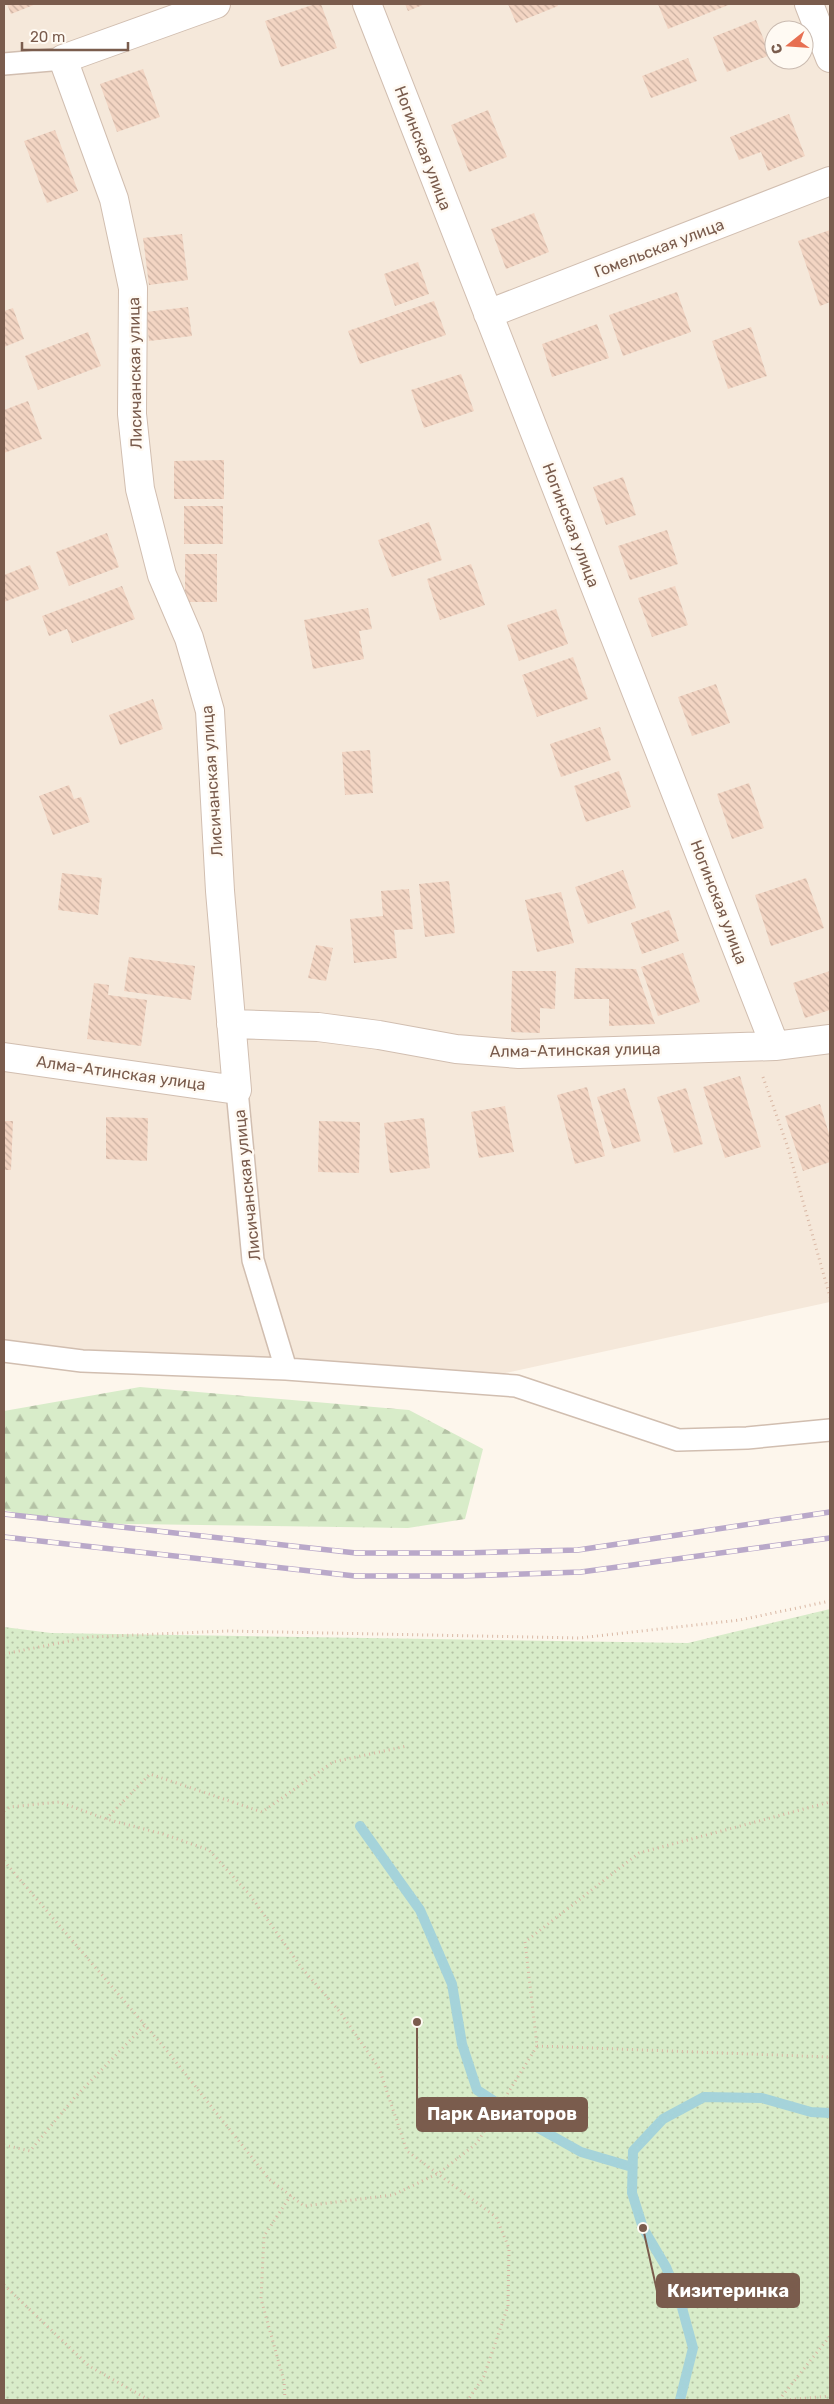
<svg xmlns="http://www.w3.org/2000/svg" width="834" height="2404" font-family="Rubik,sans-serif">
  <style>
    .residential { fill: #f5e8da; fill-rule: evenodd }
    .forest { fill: url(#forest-firs) }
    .park { fill: url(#park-dots) }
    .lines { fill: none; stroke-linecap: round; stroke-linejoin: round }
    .stream { stroke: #a5d3da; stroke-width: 10 }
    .building { fill: url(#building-back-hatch) }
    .service-casing { stroke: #d1beb0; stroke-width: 24 }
    .minor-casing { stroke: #d1beb0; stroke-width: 30 }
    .path { stroke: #d9b8a5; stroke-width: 3; stroke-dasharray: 1 4; stroke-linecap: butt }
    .service { stroke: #fff; stroke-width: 21 }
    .minor { stroke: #fff; stroke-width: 28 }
    .rail-casing { stroke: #b9a8c9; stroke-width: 5.5 }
    .rail { stroke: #fffaf3; stroke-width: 4; stroke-dasharray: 11; stroke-linecap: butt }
    .labels { text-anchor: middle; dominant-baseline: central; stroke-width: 5; stroke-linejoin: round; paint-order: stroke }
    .street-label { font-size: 16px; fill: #7a5c4d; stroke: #fffaf3 }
    .leader { fill: none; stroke: #7a5c4d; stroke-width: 2 }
    .callout-dot { fill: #7a5c4d; stroke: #fffaf3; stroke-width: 2 }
    .callout { fill: #7a5c4d; stroke: #7a5c4d; stroke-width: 2 }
    .callout-label { font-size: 18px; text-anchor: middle; font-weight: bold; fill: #fff }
  </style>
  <defs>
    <pattern id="forest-firs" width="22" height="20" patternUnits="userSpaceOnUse" patternTransform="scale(1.25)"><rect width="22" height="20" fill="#d8ecc9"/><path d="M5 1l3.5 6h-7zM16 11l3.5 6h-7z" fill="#b4c2a5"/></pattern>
    <pattern id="park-dots" width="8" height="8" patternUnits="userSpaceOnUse" patternTransform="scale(1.25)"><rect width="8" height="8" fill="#d8ecc9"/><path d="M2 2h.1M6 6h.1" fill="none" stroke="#b4c2a5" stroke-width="1.8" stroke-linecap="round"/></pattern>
    <pattern id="building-back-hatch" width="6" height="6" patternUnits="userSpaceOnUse" patternTransform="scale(1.25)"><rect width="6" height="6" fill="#f3d5c3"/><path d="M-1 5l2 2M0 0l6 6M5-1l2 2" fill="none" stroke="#cab0a1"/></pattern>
  </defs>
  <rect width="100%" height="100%" fill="#fdf6ec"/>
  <!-- residential -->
  <path class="residential" d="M4 4H830V1302L455 1384 4 1359ZM774 30H804V60H774Z"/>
  <!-- forest -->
  <path class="forest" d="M140 1387 409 1410 483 1449 465 1519 408 1528 57 1523 4 1510V1411Z"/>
  <!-- park -->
  <path class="park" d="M830 1609V2400H4V1627L51 1633 688 1643Z"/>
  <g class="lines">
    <!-- stream -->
    <path class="stream" d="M360 1826 420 1910 452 1984 462 2044 477 2090 522 2119 581 2152 632 2167
      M680 2400 693 2348 681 2304 666 2267 643 2228 632 2193 633 2151 663 2119 704 2097 762 2098 811 2112 830 2113"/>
  </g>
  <!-- building -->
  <path class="building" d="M7 4H36L11 14Z
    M315 4H321L337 48 281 67 265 21Z
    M405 4H425L408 11Z
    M508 4H557L558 6 516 23Z
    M658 4H731L668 29Z
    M756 20 770 55 727 72 713 37Z
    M688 58 697 81 651 98 642 76Z
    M143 69 160 117 117 132 100 84Z
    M488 110 507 157 469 172 451 125Z
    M789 114 805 156 768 171 761 152 739 160 730 137Z
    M55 130 78 191 47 203 24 141Z
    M534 213 549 252 506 269 491 229Z
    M830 230V302L820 306 798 241Z
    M182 234 188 280 149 285 143 238Z
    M418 262 429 294 395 306 384 274Z
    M677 292 691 332 623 356 609 315Z
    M434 301 446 335 360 364 348 331Z
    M188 307 192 336 149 341 146 312Z
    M13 308 24 339 4 347V311Z
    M597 324 609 358 552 377 542 344Z
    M751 327 767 376 728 389 712 341Z
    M88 332 101 366 38 390 25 356Z
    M461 374 474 411 424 428 411 390Z
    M28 401 42 439 4 453V410Z
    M224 460V499H174V461Z
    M623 477 636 515 606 525 593 487Z
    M184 506H223V544H184Z
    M429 522 442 560 392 577 378 540Z
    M667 530 678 564 630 580 618 546Z
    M107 533 119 567 69 586 56 552Z
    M185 554H217V602H185Z
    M471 564 485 605 440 620 427 579Z
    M30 565 39 589 4 602V575Z
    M122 586 135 619 72 643 67 629 49 636 42 616Z
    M675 586 688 625 652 637 638 598Z
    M368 608 372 629 359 631 364 659 313 669 304 620Z
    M556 609 568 644 519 661 507 625Z
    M573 657 588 699 537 717 522 675Z
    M716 684 730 723 692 736 678 697Z
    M153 699 163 729 120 745 109 715Z
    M600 727 611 760 561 777 550 744Z
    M370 750 373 793 345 795 342 752Z
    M619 771 631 807 586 822 574 786Z
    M749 783 764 828 732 839 717 794Z
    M69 785 74 799 81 797 90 822 53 835 39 796Z
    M623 870 636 908 588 924 575 887Z
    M62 873 102 878 98 915 58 910Z
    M806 878 824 928 771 946 755 895Z
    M449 881 455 933 425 937 419 884Z
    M409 889 413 929 394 930 397 958 354 963 350 919 383 916 381 891Z
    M561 892 574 943 537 952 525 900Z
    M669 910 679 941 642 954 631 923Z
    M316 945 333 948 326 981 308 978Z
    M683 953 700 1002 658 1016 641 967Z
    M129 957 195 966 191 1000 124 991Z
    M575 968 636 969 655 1024 609 1026V999H574Z
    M512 971H556L555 1009 540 1008V1033L511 1032Z
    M830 971V1010L805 1018 793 983Z
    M94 983 109 985 108 995 147 1000 141 1046 87 1039Z
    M740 1076 761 1147 725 1158 703 1087Z
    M587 1087 605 1156 575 1164 557 1095Z
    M625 1088 641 1141 613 1149 597 1097Z
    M686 1088 703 1144 674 1153 657 1097Z
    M820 1104 830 1137V1162L803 1171 785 1116Z
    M505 1106 514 1152 479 1158 471 1112Z
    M106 1117 148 1118 147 1161 106 1159Z
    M424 1118 430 1168 390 1173 384 1123Z
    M4 1121H13L11 1170H4Z
    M319 1121 360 1122 359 1173 318 1172Z"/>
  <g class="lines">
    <!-- service casing -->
    <g class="service-casing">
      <path id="service" d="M4 64 63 59
        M237 1090 253 1260 286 1369
        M4 1351 82 1361 286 1369 516 1386 678 1440 747 1438 830 1430"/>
    </g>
    <!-- minor casing -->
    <g class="minor-casing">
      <path id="minor" d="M367 4 775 1046
        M809 4 830 58
        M488 314 830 181
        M231 1024 318 1027 379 1035 456 1049 519 1054 775 1046 830 1039
        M4 1057 237 1090 220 891 210 711 189 638 162 575 140 489 132 414 133 288 114 199 63 59 216 4"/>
    </g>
    <!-- path -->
    <path class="path" d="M763 1077 787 1145 830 1297
      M4 1654 89 1637 227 1631 579 1638 740 1620 830 1601
      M4 1811 10 1807 59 1802 106 1819 163 1834 209 1850 250 1895 301 1967 340 2012 379 2068 407 2151 496 2217 509 2248 508 2306 484 2376 468 2400
      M106 1819 150 1774 262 1812 333 1762 407 1746
      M4 1861 168 2052 269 2179 304 2206 393 2195 439 2173 477 2143 537 2046 525 1942 639 1853 830 1802
      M537 2046 830 2057
      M4 2145 30 2151 76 2096 145 2025
      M4 2285 89 2366 149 2400
      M285 2400 284 2381 261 2299 264 2236 291 2195
      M779 2400 830 2336
      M785 2400 830 2396"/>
    <!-- service -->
    <use href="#service" class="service"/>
    <!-- minor -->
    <use href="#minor" class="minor"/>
    <!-- rail casing -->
    <g class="rail-casing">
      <path id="rail" d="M4 1514 356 1553H462L578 1550 830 1512
        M4 1537 355 1576H462L581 1572 830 1538"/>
    </g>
    <!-- rail -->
    <use href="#rail" class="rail"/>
  </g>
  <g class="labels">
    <!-- street labels -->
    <g class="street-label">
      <text transform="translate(423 148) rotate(69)">Ногинская улица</text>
      <text transform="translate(659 248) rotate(-21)">Гомельская улица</text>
      <text transform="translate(135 373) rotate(-91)">Лисичанская улица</text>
      <text transform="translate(571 525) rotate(69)">Ногинская улица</text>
      <text transform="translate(212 781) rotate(-94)">Лисичанская улица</text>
      <text transform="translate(719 902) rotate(69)">Ногинская улица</text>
      <text transform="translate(575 1050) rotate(-1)">Алма-Атинская улица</text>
      <text transform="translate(121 1073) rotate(8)">Алма-Атинская улица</text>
      <text transform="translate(247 1185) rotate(-96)">Лисичанская улица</text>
    </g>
  </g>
  <!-- callouts -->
  <path class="leader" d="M417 2022L417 2114M643 2228L657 2291"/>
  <g class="callout-dot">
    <circle cx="417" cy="2022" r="5"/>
    <circle cx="643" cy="2228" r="5"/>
  </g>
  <g class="callout">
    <rect x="417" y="2098" width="170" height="33" rx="5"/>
    <rect x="657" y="2274" width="142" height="33" rx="5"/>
  </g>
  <g class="callout-label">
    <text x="502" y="2120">Парк Авиаторов</text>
    <text x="728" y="2297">Кизитеринка</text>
  </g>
  <!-- border -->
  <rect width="834" height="2404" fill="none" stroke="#7a5c4d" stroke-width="10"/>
  <!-- north arrow -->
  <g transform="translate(789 45) rotate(253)"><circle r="24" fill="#fffaf3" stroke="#cabbb1"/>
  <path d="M0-4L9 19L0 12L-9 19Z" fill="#e76f51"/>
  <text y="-8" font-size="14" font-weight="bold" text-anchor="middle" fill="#7a5c4d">С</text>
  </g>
  <!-- scale -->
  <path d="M22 42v8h106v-8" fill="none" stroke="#7a5c4d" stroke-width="2.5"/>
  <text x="30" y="42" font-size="15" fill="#7a5c4d" stroke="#fffaf3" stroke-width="4" paint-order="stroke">20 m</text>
</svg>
